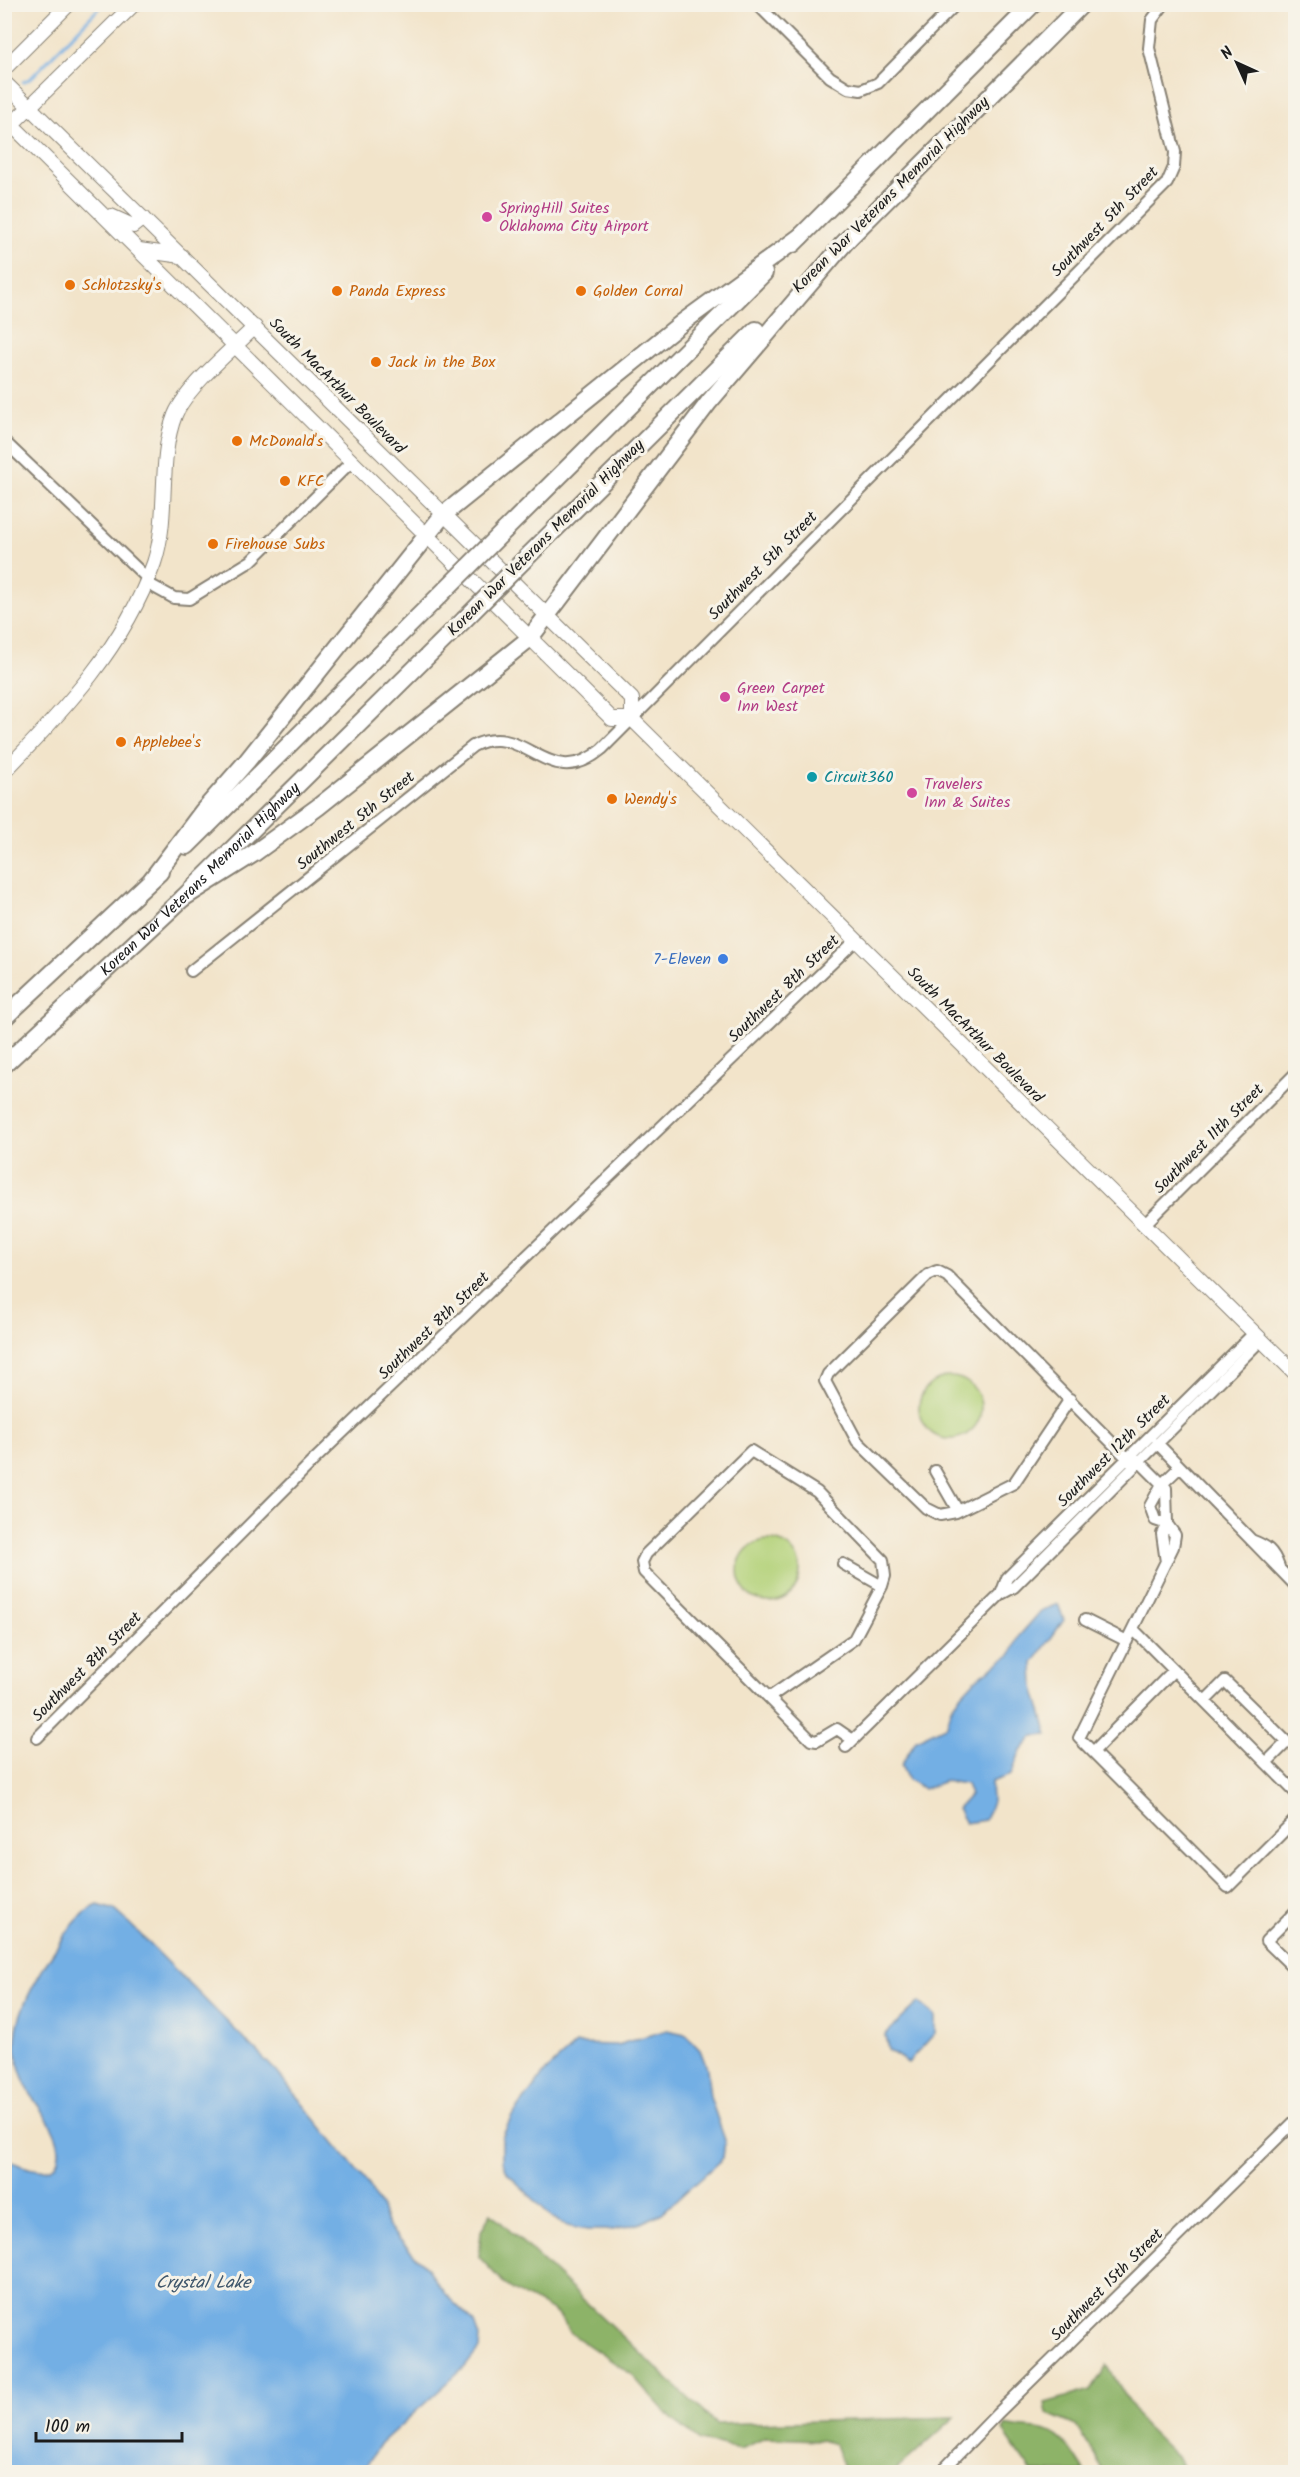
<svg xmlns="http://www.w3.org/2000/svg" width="1300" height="2477" font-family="Kalam,sans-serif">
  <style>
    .green { fill: #b2d178; stroke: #67764a; stroke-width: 1.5 }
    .forest { fill: #8db368; stroke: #546842; stroke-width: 1.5 }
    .water { fill: #73afe4; stroke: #486680; stroke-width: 1.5 }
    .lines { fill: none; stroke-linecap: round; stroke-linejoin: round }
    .stream { stroke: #73afe4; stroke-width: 3 }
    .minor-casing { stroke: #878073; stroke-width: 14 }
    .major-casing { stroke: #878073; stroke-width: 16 }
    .highway-casing { stroke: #878073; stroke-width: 20 }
    .minor { stroke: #fff; stroke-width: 10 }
    .major { stroke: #fff; stroke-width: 14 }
    .highway { stroke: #fff; stroke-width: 16 }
    .highway-bridge-casing { stroke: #878073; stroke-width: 20; stroke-linecap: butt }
    .highway-bridge { stroke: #fff; stroke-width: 16 }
    .hotel-dot { fill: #d1479c; stroke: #f7f3e8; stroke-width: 2 }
    .food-dot { fill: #e8710a; stroke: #f7f3e8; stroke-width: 2 }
    .culture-dot { fill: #0f9aa8; stroke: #f7f3e8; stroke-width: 2 }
    .shop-dot { fill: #3f7fe0; stroke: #f7f3e8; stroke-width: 2 }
    .labels { text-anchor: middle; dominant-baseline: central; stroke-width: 6; stroke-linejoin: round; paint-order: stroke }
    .street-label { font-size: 16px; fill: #1c1c1c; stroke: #f7f3e8 }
    .hotel-label { font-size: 16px; fill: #b23c85; stroke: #f7f3e8; text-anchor: start }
    .food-label { font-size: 16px; fill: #c56008; stroke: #f7f3e8; text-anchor: start }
    .culture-label { font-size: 16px; fill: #0d838f; stroke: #f7f3e8; text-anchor: start }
    .shop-label { font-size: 16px; fill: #366cbe; stroke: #f7f3e8; text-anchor: end }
    .water-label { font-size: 18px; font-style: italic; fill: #3f576c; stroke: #f7f3e8 }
  </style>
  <rect width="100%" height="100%" fill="#f7f3e8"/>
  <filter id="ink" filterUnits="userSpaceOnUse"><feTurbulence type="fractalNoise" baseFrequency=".0167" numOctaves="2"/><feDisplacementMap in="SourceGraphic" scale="12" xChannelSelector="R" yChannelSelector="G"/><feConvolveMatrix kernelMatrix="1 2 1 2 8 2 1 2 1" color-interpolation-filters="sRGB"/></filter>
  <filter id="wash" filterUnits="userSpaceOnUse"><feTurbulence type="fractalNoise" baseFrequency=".008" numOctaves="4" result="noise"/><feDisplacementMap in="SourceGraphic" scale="24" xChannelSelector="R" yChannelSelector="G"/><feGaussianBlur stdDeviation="1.35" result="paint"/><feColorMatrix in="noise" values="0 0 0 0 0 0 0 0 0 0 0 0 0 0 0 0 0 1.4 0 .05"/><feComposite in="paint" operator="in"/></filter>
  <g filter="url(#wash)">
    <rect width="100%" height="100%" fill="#f2e4ca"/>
    <!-- green -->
    <path class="green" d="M919 1408a31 31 0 1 1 62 0a31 31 0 1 1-62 0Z
      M738 1571a31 31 0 1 1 62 0a31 31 0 1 1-62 0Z"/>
    <!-- forest -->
    <path class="forest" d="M491 2213 716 2424 955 2417 894 2472H845L835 2444 820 2440 765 2438 741 2449 700 2441 672 2419 631 2374 569 2332C560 2305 527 2302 506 2285 496 2276 488 2266 479 2257L481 2231Z
      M1107 2365 1141 2422 1177 2457 1185 2472H1105L1076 2426 1047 2414 1045 2403 1091 2390Z
      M1006 2425C1017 2428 1027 2428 1038 2429 1063 2432 1073 2454 1085 2472H1032L1003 2431Z"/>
    <!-- water -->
    <path class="water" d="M1058 1604 1064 1620 1033 1663 1034 1687 1048 1735 1034 1736 1020 1752 1011 1775 991 1782 992 1802 985 1820 965 1823 957 1809 970 1795 966 1784 945 1781 924 1789 908 1780 901 1765 916 1740 947 1725 953 1704 975 1680 1011 1654 1019 1636 1041 1611Z
      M98 1905 115 1910 125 1919 277 2072 366 2182 382 2208 388 2227 426 2267 445 2294 475 2323 480 2337 479 2349 465 2367 381 2443 362 2472H5V2158C19 2166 60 2184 59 2150 58 2132 45 2116 35 2101 0 2047 18 2009 49 1959 61 1941 77 1913 98 1905Z
      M919 2002 935 2016V2033L908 2063 888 2050 885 2035Z
      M667 2030 685 2034 700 2050 707 2068 710 2097 725 2140 723 2158 662 2213 641 2223 613 2230H587L567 2226 553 2218 508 2174 502 2161V2138L511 2118 546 2071 576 2044 617 2045Z"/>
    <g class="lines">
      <!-- stream -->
      <path class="stream" d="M23 82 31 78 103 4"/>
    </g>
  </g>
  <g filter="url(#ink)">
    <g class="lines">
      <!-- minor casing -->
      <g class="minor-casing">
        <path id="minor" d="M757 4 830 77 848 88 861 90 878 83 956 4
          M4 441 147 578
          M145 582 174 598 189 599 251 561 352 461
          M191 971 473 746C526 719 547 795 602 749L1167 183 1174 167 1175 152 1149 48 1152 20 1164 4
          M1144 1225 1296 1073
          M1070 1399 1014 1483 956 1512 940 1515 926 1508 857 1441 825 1381 828 1374 928 1275 937 1271 947 1276 1135 1466
          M1157 1443 1296 1586
          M1135 1457 1166 1488 1167 1524 1162 1534 1166 1562
          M1180 1467 1162 1484 1150 1506 1155 1520 1167 1524 1175 1535 1173 1547 1079 1738 1228 1887 1296 1819
          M935 1471 958 1511
          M1251 1540C1267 1546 1273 1550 1279 1567
          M843 1564 882 1586
          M1001 1594 1007 1578 1254 1333
          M1085 1620 1127 1641
          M1133 1629 1296 1793
          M770 1697 854 1639 882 1586 885 1576 883 1560 817 1492 751 1451 646 1554 642 1562 644 1572 811 1740 817 1741 837 1729 853 1740
          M1205 1701 1225 1681 1287 1742 1266 1763
          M37 1738 315 1459 855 941
          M846 1747 1001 1594 1014 1587 1261 1340
          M1093 1752 1174 1670
          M1296 1911 1266 1941 1296 1970
          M941 2472 997 2414 1296 2120"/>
      </g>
      <!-- major casing -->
      <g class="major-casing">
        <path id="major" d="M4 69 69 4
          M4 82 632 699V719
          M4 117 612 719H632L1296 1374
          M4 132 134 4
          M111 216 133 226 143 218
          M139 250 182 256
          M4 772C65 709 124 647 154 563 170 515 157 461 175 415 186 388 233 348 255 327"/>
      </g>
      <!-- highway casing -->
      <g class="highway-casing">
        <g id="highway">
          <path d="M793 244 1033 4"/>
          <path d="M841 246 1082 4"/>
          <path d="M505 530 764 273"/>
          <path d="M530 554 756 330"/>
          <path d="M187 846 440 595"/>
          <path d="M152 879 203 811 247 761 443 515 683 322 801 236"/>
          <path d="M183 898 253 854 318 807 530 638 709 402 848 239"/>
          <path d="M4 1018 160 872"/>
          <path id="s1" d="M4 1065 183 898 464 620"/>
        </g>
      </g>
      <!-- minor -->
      <use href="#minor" class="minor"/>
      <!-- major -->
      <use href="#major" class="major"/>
      <!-- highway -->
      <use href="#highway" class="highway"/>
      <!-- highway-bridge casing -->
      <g class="highway-bridge-casing">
        <path id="highway-bridge" d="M440 595 505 530
          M464 620 530 554"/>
      </g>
      <!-- highway-bridge -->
      <use href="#highway-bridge" class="highway-bridge"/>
    </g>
  </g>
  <!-- markers -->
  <g class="hotel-dot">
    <circle cx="487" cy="217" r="6"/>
    <circle cx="725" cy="697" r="6"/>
    <circle cx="912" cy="793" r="6"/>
  </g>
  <g class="food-dot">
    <circle cx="70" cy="285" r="6"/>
    <circle cx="337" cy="291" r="6"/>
    <circle cx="581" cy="291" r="6"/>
    <circle cx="376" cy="362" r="6"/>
    <circle cx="237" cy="441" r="6"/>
    <circle cx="285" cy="481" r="6"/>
    <circle cx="213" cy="544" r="6"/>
    <circle cx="121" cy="742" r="6"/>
    <circle cx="612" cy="799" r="6"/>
  </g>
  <circle class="culture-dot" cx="812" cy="777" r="6"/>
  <circle class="shop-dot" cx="723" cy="959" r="6"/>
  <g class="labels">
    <!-- street labels -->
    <g class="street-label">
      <text transform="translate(891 195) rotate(-45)">Korean War Veterans Memorial Highway</text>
      <text transform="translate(1105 222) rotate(-46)">Southwest 5th Street</text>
      <text transform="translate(337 386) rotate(45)">South MacArthur Boulevard</text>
      <text transform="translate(546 538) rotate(-45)">Korean War Veterans Memorial Highway</text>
      <text transform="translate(763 566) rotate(-45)">Southwest 5th Street</text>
      <text transform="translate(356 821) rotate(-39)">Southwest 5th Street</text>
      <text stroke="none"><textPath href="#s1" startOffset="270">Korean War Veterans Memorial Highway</textPath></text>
      <text transform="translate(784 989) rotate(-44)">Southwest 8th Street</text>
      <text transform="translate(975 1035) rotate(45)">South MacArthur Boulevard</text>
      <text transform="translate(1209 1139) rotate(-45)">Southwest 11th Street</text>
      <text transform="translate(434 1326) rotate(-44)">Southwest 8th Street</text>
      <text transform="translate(1114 1451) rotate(-45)">Southwest 12th Street</text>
      <text transform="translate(87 1667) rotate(-45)">Southwest 8th Street</text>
      <text transform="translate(1107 2285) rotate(-45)">Southwest 15th Street</text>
    </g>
    <!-- hotel labels -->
    <g class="hotel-label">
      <text x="499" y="208">SpringHill Suites<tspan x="499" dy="18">Oklahoma City Airport</tspan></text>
      <text x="737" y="688">Green Carpet<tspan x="737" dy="18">Inn West</tspan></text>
      <text x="924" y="784">Travelers<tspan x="924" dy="18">Inn &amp; Suites</tspan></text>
    </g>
    <!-- food labels -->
    <g class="food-label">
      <text x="82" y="285">Schlotzsky's</text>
      <text x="349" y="291">Panda Express</text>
      <text x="593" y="291">Golden Corral</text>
      <text x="388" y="362">Jack in the Box</text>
      <text x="249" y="441">McDonald's</text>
      <text x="297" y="481">KFC</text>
      <text x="225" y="544">Firehouse Subs</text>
      <text x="133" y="742">Applebee's</text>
      <text x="624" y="799">Wendy's</text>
    </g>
    <!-- culture labels -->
    <g class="culture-label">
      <text x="824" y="777">Circuit360</text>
    </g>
    <!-- shop labels -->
    <g class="shop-label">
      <text x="711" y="959">7-Eleven</text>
    </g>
    <!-- water labels -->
    <g class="water-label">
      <text x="203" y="2283">Crystal Lake</text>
    </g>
  </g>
  <!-- margin -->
  <rect width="1300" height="2477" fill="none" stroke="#f7f3e8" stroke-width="24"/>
  <!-- north arrow -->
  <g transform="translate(1237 63) rotate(315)" stroke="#f7f3e8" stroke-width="4.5" paint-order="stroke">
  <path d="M0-4.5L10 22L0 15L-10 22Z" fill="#1c1c1c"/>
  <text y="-9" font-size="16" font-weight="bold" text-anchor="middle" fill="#1c1c1c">N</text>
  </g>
  <!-- scale -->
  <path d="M36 2432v9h146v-9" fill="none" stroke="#1c1c1c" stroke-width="3"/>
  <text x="45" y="2432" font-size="18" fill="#1c1c1c" stroke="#f7f3e8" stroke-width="4.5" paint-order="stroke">100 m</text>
</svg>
